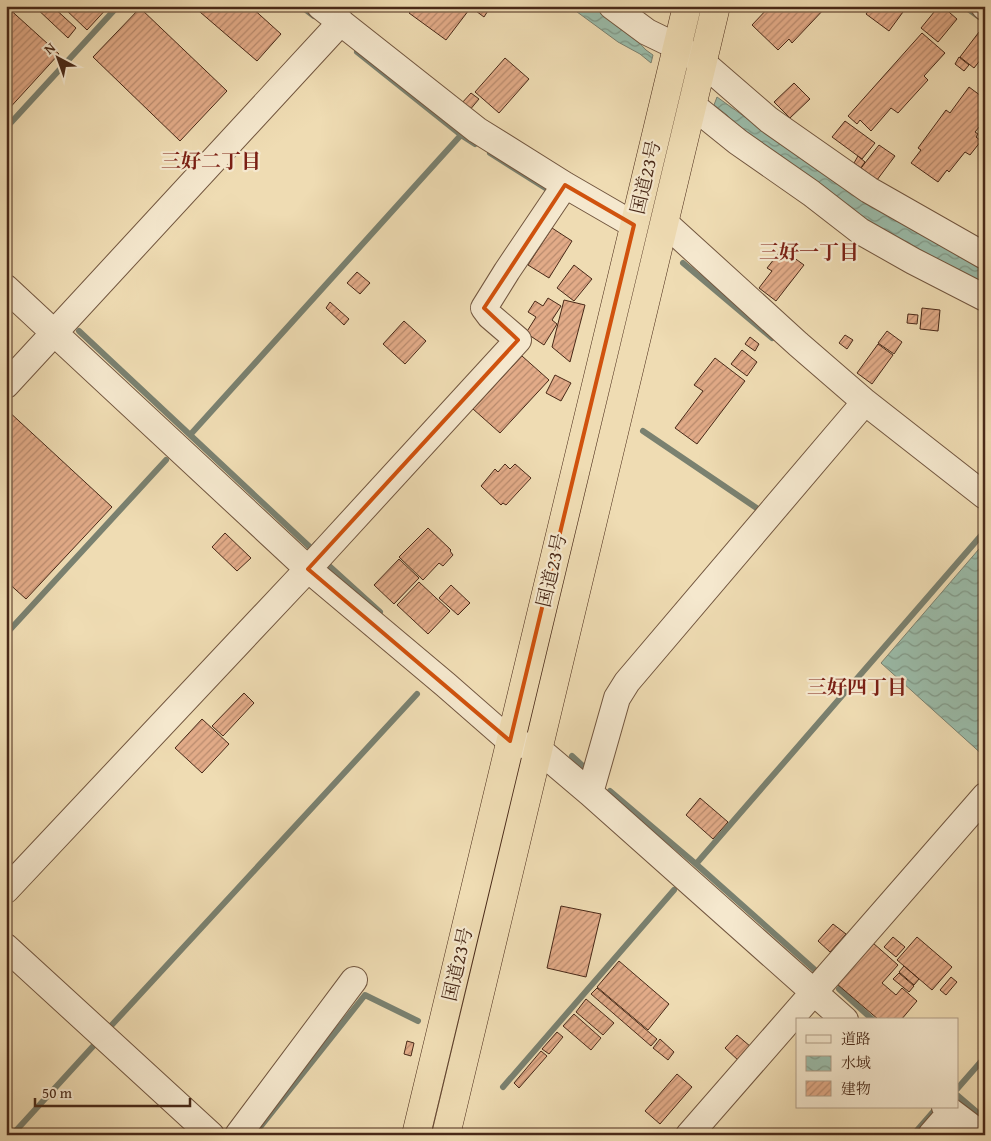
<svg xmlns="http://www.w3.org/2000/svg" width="991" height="1141" font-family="'Gentium Book Plus','Noto Serif JP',serif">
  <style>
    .water { fill: url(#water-waves); stroke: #7a8170 }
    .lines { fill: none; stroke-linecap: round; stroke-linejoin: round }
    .stream { stroke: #7a8170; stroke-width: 6 }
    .building { fill: url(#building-hatch); stroke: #492918 }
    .minor-casing { stroke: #72563f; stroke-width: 28 }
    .highway-casing { stroke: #492918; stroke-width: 29 }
    .minor { stroke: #f5e8ce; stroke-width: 26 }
    .highway { stroke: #efdcb3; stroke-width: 28 }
    .marked { fill: none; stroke: #d0520e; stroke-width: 4; stroke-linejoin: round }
    .labels { text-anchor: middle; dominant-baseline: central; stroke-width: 4.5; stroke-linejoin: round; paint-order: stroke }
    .street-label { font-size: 19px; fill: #492918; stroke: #f5e8ce }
    .neighbourhood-label { font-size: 20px; font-weight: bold; fill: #7a1f14; stroke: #f5e8ce }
  </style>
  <defs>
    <pattern id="water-waves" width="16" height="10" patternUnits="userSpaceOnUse" patternTransform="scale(1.25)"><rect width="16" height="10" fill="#9abcaa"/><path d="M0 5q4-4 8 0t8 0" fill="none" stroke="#809989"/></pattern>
    <pattern id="building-hatch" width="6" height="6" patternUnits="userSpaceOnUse" patternTransform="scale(1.25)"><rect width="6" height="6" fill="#e2ab88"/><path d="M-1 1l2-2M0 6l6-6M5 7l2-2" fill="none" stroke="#b98b6e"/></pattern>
  </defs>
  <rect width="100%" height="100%" fill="#efdcb3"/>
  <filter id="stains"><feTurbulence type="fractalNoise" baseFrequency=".004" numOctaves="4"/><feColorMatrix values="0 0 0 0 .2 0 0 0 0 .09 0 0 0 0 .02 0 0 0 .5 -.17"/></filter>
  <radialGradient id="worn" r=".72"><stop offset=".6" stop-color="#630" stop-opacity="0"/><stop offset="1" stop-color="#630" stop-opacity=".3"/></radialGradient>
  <!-- water -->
  <path class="water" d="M569 6H594L630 33 646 50 653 55 651 63 640 54 618 42Z
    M717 97 864 202 985 271V289L875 227 744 134 727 115 714 105Z
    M985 542V757L881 663Z"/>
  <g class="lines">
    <!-- stream -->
    <path class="stream" d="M301 6 314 16
      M964 6 985 21
      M357 52 461 135 475 144
      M6 128 118 6
      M490 153 547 189V194L546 196
      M683 263 772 338
      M79 331 312 549 316 544
      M643 431 758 509
      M190 435 461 135
      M327 564 380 612
      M6 634 166 460
      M572 756 584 767
      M610 791 696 864 815 970
      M696 864 985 531
      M839 989 873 1020
      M109 1028 417 694
      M503 1087 674 890
      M957 1089 985 1057
      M957 1095 985 1119
      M261 1126 365 995 418 1021
      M12 1135 96 1043
      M913 1135 933 1112"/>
  </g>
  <!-- building -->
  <path class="building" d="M6 6 59 54 6 112Z
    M34 6H52L76 28 68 38Z
    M62 6H109L87 30Z
    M193 6H250L281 34 257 61Z
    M415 6H472L446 40 409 13Z
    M473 6H491L484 17 472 8Z
    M770 6H827L792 43 789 39 778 50 752 25Z
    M872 6H895L903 12 889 31 866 14Z
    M939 6H942L957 19 938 42 921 28Z
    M140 8 227 91 180 141 93 57Z
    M979 32 985 36V54L974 68 960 57Z
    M922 33 945 53 924 76 928 80 898 113 891 108 871 131 860 120 857 124 848 116Z
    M959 57 969 65 964 71 955 64Z
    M505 58 529 79 499 113 475 92Z
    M794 83 810 99 790 118 774 102Z
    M969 87 985 99V120L975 132 978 134 976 137 981 141 970 155 965 152 949 172 947 170 938 182 911 163 921 150 918 148 946 110 950 113Z
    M471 93 479 99 469 111 461 104Z
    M845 121 875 143 862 159 832 137Z
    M879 145 895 156 877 180 861 168Z
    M858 156 865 162 861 168 854 163Z
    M552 228 572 241 549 278 528 265Z
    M782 249 804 265 776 301 759 288 772 271 767 268Z
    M574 265 592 279 574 301 557 288Z
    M357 272 370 283 360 294 347 283Z
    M548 298 561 306 552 320 557 324 544 345 526 333 536 317 528 312 535 301 543 306Z
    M564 300 585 305 570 362 552 347Z
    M330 302 349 319 344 325 326 308Z
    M922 308 940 310 938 331 920 329Z
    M908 314 918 315 917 324 907 323Z
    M404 321 426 341 405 364 383 344Z
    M887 331 902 342 894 354 878 343Z
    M845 335 853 340 847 349 839 343Z
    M750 337 759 344 755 351 745 344Z
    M878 344 893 355 872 384 857 373Z
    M742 350 757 362 747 376 731 364Z
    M522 356 549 380 500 433 473 409Z
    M715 358 745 381 697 444 675 428 703 391 694 385Z
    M555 375 571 383 561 401 546 393Z
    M6 409 112 507 26 599 6 581Z
    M505 464 510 469 515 464 531 478 506 505 503 503 501 505 481 486 495 469 498 472Z
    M428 528 451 550 450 551 453 555 443 566 439 563 423 580 399 557Z
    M225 533 251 558 237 571 212 547Z
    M399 559 419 578 394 604 374 585Z
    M419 582 450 611 428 634 397 605Z
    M451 585 470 603 458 615 439 598Z
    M244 693 254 703 223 736 212 726Z
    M202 719 229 744 202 773 175 748Z
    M700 798 728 822 713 839 686 815Z
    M561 906 601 914 586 977 547 968Z
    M833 924 846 934 830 952 818 941Z
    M893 937 905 947 896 957 884 947Z
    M917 937 952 967 932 990 897 960Z
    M873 943 898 965 882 983 896 995 902 988 917 1001 901 1020H879L837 984Z
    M619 961 669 1004 648 1030 597 987Z
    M904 966 919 979 914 985 899 972Z
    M899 973 914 986 909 992 893 979Z
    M951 977 957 982 946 995 940 990Z
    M597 988 657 1039 651 1046 591 994Z
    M586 999 614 1023 603 1035 576 1012Z
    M574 1014 601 1038 591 1050 563 1026Z
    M557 1032 563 1037 549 1054 542 1049Z
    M737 1035 751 1047 739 1061 725 1048Z
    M660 1039 674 1052 668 1060 653 1048Z
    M407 1041 414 1043 411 1056 404 1054Z
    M541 1051 547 1056 519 1088 514 1083Z
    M677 1074 692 1087 660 1124 645 1111Z"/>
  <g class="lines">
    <!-- minor casing -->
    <g class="minor-casing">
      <path id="minor" d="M320 6 477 130 565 185 634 225
        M612 6 647 32 676 46 702 62 769 120 869 190 985 256
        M984 6 985 7
        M692 105 738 142 811 193 860 231 913 261 985 298
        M665 223 798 344 865 402 985 496
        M6 288 308 569 446 685 510 741 538 749 590 793 845 1020
        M6 385 341 22
        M590 793 617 698 627 682 865 402
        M6 890 308 569 518 340 490 316 484 308 507 271 565 185
        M6 947 211 1135
        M945 1107 982 1135
        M238 1135 354 980
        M689 1135 985 796
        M931 1135 951 1112"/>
    </g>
    <!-- highway casing -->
    <g class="highway-casing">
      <path id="highway" d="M416 1135 687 6
        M446 1135 716 6"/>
    </g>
    <!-- minor -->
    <use href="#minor" class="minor"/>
    <!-- highway -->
    <use href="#highway" class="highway"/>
  </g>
  <!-- marked area -->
  <path class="marked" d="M565 185 634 225 510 741 308 569 518 340 484 308Z"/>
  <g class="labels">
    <!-- street labels -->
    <g class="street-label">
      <text transform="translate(645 177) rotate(-77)">国道23号</text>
      <text transform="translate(551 570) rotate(-77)">国道23号</text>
      <text transform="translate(457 964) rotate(-77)">国道23号</text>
    </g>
    <!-- neighbourhood labels -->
    <g class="neighbourhood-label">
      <text x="211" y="160">三好二丁目</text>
      <text x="809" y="251">三好一丁目</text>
      <text x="857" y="686">三好四丁目</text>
    </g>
  </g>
  <!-- margin -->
  <rect width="991" height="1141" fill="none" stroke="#efdcb3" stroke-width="25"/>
  <rect x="8" y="8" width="976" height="1126" fill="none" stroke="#492918" stroke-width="2.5"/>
  <rect x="12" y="12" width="966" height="1116" fill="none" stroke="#492918"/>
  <!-- legend -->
  <rect x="796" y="1018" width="162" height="90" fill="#f5e8ce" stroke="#b09c85"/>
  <rect x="806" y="1035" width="25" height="8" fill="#f5e8ce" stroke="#b09c85"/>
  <text x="841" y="1044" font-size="15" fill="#492918">道路</text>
  <rect x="806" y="1056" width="25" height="15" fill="url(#water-waves)" stroke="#b09c85"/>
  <text x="841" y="1068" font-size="15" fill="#492918">水域</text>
  <rect x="806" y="1081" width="25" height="15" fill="url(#building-hatch)" stroke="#b09c85"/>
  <text x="841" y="1094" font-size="15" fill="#492918">建物</text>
  <!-- north arrow -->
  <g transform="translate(58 58) rotate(319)" stroke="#f5e8ce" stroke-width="4" paint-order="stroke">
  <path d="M0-4L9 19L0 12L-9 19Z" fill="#492918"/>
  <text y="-8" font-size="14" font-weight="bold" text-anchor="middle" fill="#492918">N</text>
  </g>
  <!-- scale -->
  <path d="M35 1098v8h155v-8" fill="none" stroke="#492918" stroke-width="2.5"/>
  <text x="42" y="1098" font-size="15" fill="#492918" stroke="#f5e8ce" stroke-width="4" paint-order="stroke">50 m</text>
  <rect width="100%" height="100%" filter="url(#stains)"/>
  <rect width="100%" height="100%" fill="url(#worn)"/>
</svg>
